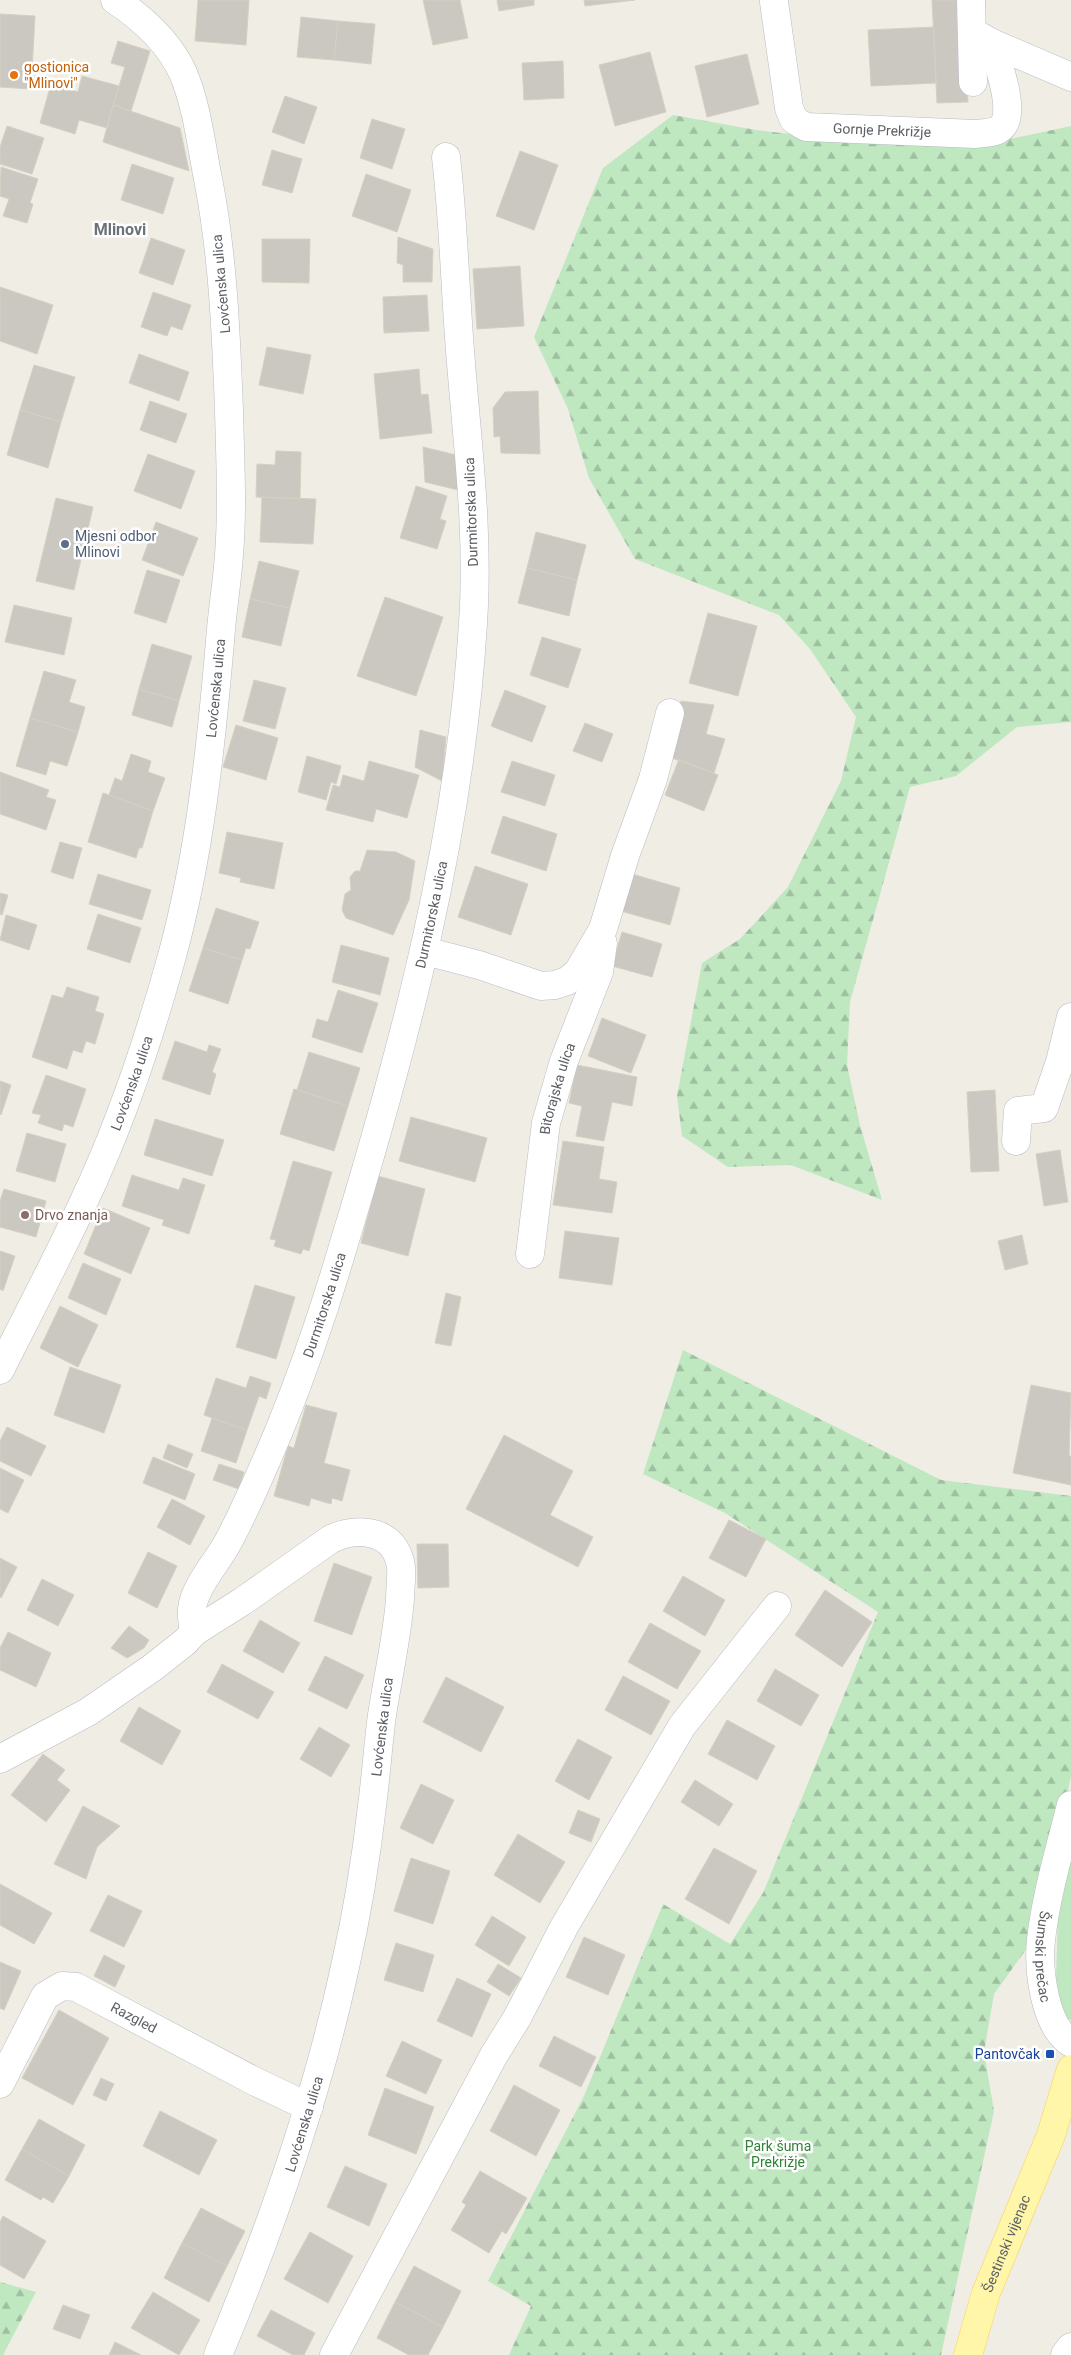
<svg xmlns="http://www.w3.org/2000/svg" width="1071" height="2355" font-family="Roboto,sans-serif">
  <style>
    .forest { fill: url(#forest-firs) }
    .green { fill: #bfe8c1 }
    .building { fill: #cac8c1; stroke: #d4d0c2 }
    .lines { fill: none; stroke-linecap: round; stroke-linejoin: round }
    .minor-casing { stroke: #b9bcc1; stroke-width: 29 }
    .major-casing { stroke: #f8d354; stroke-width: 29 }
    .minor { stroke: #fff; stroke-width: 28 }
    .major { stroke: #fff6a9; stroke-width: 28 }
    .food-dot { fill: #e8710a; stroke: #fff; stroke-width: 2 }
    .service-dot { fill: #5c6f8a; stroke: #fff; stroke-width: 2 }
    .education-dot { fill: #8d6e63; stroke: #fff; stroke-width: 2 }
    .transit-dot { fill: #1a4fb4; stroke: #fff; stroke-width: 2 }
    .labels { text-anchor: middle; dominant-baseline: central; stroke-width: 5; stroke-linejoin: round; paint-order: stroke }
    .food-label { font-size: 14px; fill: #c56008; stroke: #fff; text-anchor: start }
    .street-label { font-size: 14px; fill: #5c6065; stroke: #fff }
    .service-label { font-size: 14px; fill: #4e5e75; stroke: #fff; text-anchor: start }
    .education-label { font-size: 14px; fill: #785e54; stroke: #fff; text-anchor: start }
    .transit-label { font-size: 14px; fill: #164399; stroke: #fff; text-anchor: end }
    .park-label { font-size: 14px; fill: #308238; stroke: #fff }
    .quarter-label { font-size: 16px; font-weight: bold; fill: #6d7278; stroke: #fff }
  </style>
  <defs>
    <pattern id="forest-firs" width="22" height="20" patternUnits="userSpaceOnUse" patternTransform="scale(1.25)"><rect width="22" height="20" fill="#bfe8c1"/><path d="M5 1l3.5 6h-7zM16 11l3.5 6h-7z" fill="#9ebfa0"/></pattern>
  </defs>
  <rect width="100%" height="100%" fill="#efede4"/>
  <!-- forest -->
  <path class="forest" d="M673 115 756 130 832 139 1015 138 1071 126V722L1017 727 956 776 910 787 850 1002 847 1065 860 1125 882 1200 791 1165 728 1167 682 1136 677 1096 702 963 740 939 788 887 841 781 856 717 810 649 779 615 635 559 589 478 568 409 534 337 603 168Z
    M683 1350 941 1480 1071 1496V1777L1035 1937 994 1994 984 2052 994 2111 941 2355H509L531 2306 488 2281 584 2096 663 1904 730 1944 763 1893 878 1612 725 1513 643 1474Z
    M0 2282 36 2292 3 2355H0Z"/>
  <!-- green -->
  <path class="green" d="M1071 1846V2020L1063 2018 1056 1977 1058 1915Z"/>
  <!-- building -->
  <path class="building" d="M198 0H249L246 45 195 41Z
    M423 0H460L468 38 433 45Z
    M497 0H534V5L499 11Z
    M584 0H635L585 6Z
    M932 0H963L968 102 937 103Z
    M0 14 35 16 31 89 0 87Z
    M301 17 338 21 334 60 297 57Z
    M338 21 375 24 371 64 334 60Z
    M934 27 936 83 871 86 868 30Z
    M118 41 150 51 131 111 113 105 125 67 111 63Z
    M650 52 666 112 615 126 599 65Z
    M747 54 759 104 707 117 695 66Z
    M563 61 564 98 524 100 522 63Z
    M82 76 119 86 107 128 79 120 75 134 40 123 51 84 78 92Z
    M285 96 317 107 304 144 272 132Z
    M113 105 180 128 189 171 103 142Z
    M372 119 405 129 392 169 360 158Z
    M7 126 44 138 32 174 0 164V147Z
    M272 150 302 159 292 193 262 185Z
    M520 151 558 165 534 230 496 216Z
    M132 164 174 178 163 214 121 200Z
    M1 167 38 179 30 203 33 204 27 223 3 216 9 199 0 196Z
    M366 174 411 190 397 232 352 216Z
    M398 237 433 249 432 282H403V265L397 263Z
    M151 238 185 250 173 285 139 273Z
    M262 239H310L309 283 262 282Z
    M520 266 524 326 477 329 473 269Z
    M0 287 53 305 37 354 0 341Z
    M153 292 191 305 182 330 171 326 167 336 141 327Z
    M427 295 429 331 384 333 383 297Z
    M267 347 311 355 303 394 259 385Z
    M139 354 189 372 179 401 129 383Z
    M34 365 75 377 61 422 20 410Z
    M419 369 421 395 428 394 432 433 380 439 374 374Z
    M538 391 540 454 501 453 500 436 494 437 493 408 505 392Z
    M150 401 187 414 176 443 140 430Z
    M20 410 61 422 48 468 7 455Z
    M423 447 456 455 458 490 425 482Z
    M276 451 301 452 300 499 256 497 257 464 275 465Z
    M148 454 195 471 181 509 134 491Z
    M416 486 447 496 440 519 446 521 437 549 400 538Z
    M262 497 316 499 313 544 260 542Z
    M56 498 93 507 74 590 36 581Z
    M156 522 198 538 183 576 142 560Z
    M536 532 586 545 577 580 527 568Z
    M259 561 299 571 290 608 250 599Z
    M527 568 577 580 569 616 518 603Z
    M147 570 180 580 166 623 134 613Z
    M385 597 443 617 416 696 357 676Z
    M250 599 290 608 281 646 242 637Z
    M14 605 72 618 64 655 5 642Z
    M708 613 757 626 738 696 689 683Z
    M542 637 581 649 568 688 530 675Z
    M152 644 192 656 179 701 139 689Z
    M44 671 76 680 69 702 85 707 78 732 30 718Z
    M254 680 286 688 275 729 243 721Z
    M139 689 179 701 172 727 132 715Z
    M505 690 546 706 532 742 491 726Z
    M681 701 714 705 706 734 725 739 714 773 669 757Z
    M30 718 78 732 67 766 50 761 46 775 16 766Z
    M585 723 613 734 602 762 573 751Z
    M236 725 278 738 266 780 223 767Z
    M420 730 446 737 442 781 415 767Z
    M131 754 151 761 148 772 165 778 153 811 109 795 115 778 122 781Z
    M307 756 341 766 336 784 331 782 326 800 298 792Z
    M679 759 718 775 704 811 665 795Z
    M369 761 419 775 407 818 376 809 373 822 326 810 333 785 340 787 343 775 364 781Z
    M512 761 555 775 545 806 501 792Z
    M0 772 49 790 46 797 56 800 46 830 0 814Z
    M103 793 153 811 142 848H139L136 858 88 842Z
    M503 816 557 834 546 871 491 853Z
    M227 832 283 843 274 889 240 882 241 878 219 873Z
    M60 842 82 848 73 879 51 872Z
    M367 850 396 852 415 861 409 900 393 935 346 918 342 910 345 894 351 890 350 877 355 871H360Z
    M475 866 528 884 511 935 458 917Z
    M98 874 151 890 142 920 89 904Z
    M632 874 680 888 670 925 621 911Z
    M0 893 8 895 2 915 0 914Z
    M216 908 259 922 250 949 246 948 242 960 203 948Z
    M98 914 141 928 130 963 87 949Z
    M6 915 37 925 29 950 0 940Z
    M622 932 662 944 652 977 612 966Z
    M341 945 389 958 380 995 332 982Z
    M203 948 242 960 228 1004 189 991Z
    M67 987 99 997 95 1011 104 1014 95 1044 86 1041 82 1053 73 1050 67 1069 32 1057 52 995 63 998Z
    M338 990 378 1003 362 1053 312 1037 317 1019 328 1022Z
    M602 1018 646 1035 631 1073 588 1056Z
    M175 1041 207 1052 209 1045 221 1049 212 1072 216 1074 210 1095 162 1079Z
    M309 1052 360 1068 348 1106 297 1090Z
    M577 1065 637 1077 632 1106 612 1102 604 1141 576 1136 582 1106 569 1103Z
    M46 1075 86 1089 73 1127 64 1124 62 1131 38 1123 41 1115 32 1113Z
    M0 1081 11 1085 1 1115 0 1114Z
    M294 1089 348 1106 334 1151 280 1134Z
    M995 1090 999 1171 971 1172 967 1092Z
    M411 1117 487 1138 475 1182 399 1161Z
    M155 1119 224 1140 212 1176 144 1155Z
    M27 1133 66 1144 55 1182 16 1171Z
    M563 1141 604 1147 599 1179 617 1182 612 1213 553 1205Z
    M1060 1150 1068 1202 1044 1206 1036 1154Z
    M293 1161 332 1172 309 1251 303 1249 301 1254 274 1246 276 1240 270 1239Z
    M132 1175 179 1190 183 1178 205 1185 189 1234 162 1225 164 1220 122 1206Z
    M378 1176 425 1189 408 1256 361 1243Z
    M4 1189 46 1201 36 1237 0 1227V1201Z
    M103 1208 150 1228 131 1274 84 1254Z
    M565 1231 619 1238 612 1285 559 1278Z
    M1022 1235 1028 1264 1005 1270 998 1241Z
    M0 1251 15 1256 3 1291 0 1289Z
    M83 1263 121 1279 106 1315 68 1298Z
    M255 1285 295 1297 276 1359 236 1347Z
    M446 1293 461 1297 451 1346 435 1343Z
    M60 1306 98 1325 78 1367 40 1348Z
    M70 1367 121 1385 104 1433 54 1415Z
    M250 1376 271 1383 266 1399 259 1396 247 1430 204 1415 216 1378 246 1388Z
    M1031 1385 1071 1393 1069 1456H1071V1485L1013 1473Z
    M306 1405 337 1413 324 1463 350 1470 342 1501 332 1498 331 1504 311 1498 309 1506 274 1496 288 1446 294 1448Z
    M212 1418 247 1430 236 1463 201 1451Z
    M7 1427 46 1446 31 1476 0 1461V1441Z
    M504 1435 573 1471 550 1515 593 1537 578 1567 466 1509Z
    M168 1444 193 1454 187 1468 163 1458Z
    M153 1457 195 1474 185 1500 143 1483Z
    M219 1464 244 1472 239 1489 213 1480Z
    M0 1468 24 1480 8 1513 0 1509Z
    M172 1499 205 1516 190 1545 157 1527Z
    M729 1520 766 1539 746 1577 709 1558Z
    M417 1544H448L449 1587 418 1588Z
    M148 1552 177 1566 157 1608 128 1593Z
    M0 1558 17 1567 1 1598 0 1597Z
    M334 1563 372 1577 352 1635 314 1621Z
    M683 1576 725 1600 705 1636 663 1611Z
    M42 1579 74 1595 58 1626 27 1610Z
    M825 1590 872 1622 842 1667 795 1635Z
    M260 1620 300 1643 283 1673 243 1651Z
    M650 1623 701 1651 677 1689 628 1662Z
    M129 1626 149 1640 144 1648 127 1658 111 1648Z
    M8 1632 51 1653 36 1687 0 1670V1648Z
    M325 1656 364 1675 347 1709 308 1690Z
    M222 1664 274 1692 258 1719 207 1692Z
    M775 1669 819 1695 801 1726 757 1701Z
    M623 1676 670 1701 651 1735 605 1710Z
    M446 1677 504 1707 481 1752 423 1722Z
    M139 1707 181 1731 162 1765 120 1741Z
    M727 1720 775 1746 757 1780 708 1754Z
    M319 1727 350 1745 331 1777 300 1759Z
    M578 1739 612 1757 589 1800 555 1781Z
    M43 1754 65 1770 57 1780 70 1790 46 1822 11 1795Z
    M695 1780 733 1804 719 1826 681 1802Z
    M421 1784 454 1800 433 1844 400 1828Z
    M83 1806 120 1826 97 1847 86 1879 54 1864Z
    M578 1810 600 1819 591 1842 569 1833Z
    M518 1834 565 1862 540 1903 494 1875Z
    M714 1848 757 1871 729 1924 685 1899Z
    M411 1858 450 1871 433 1924 394 1911Z
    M0 1884 52 1913 34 1944 0 1925Z
    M108 1895 142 1911 124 1947 90 1931Z
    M492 1916 526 1937 509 1966 475 1945Z
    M584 1937 625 1955 608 1995 566 1977Z
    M396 1943 434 1955 423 1992 384 1980Z
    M104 1955 125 1966 115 1987 94 1976Z
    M0 1962 21 1971 4 2010 0 2008Z
    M498 1964 521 1978 509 1996 487 1982Z
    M457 1978 491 1994 472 2037 437 2021Z
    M59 2010 109 2038 73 2105 22 2078Z
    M554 2036 596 2057 581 2087 539 2066Z
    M402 2041 442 2060 426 2094 386 2076Z
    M101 2078 114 2084 106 2101 93 2095Z
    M514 2085 560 2110 536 2156 490 2131Z
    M385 2088 434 2107 416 2154 368 2135Z
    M160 2111 217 2140 199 2175 143 2146Z
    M39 2119 85 2145 69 2176 22 2149Z
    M22 2149 69 2176 53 2203 43 2197 41 2200 5 2180Z
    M345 2166 387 2184 369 2226 327 2207Z
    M480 2171 527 2198 506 2234 502 2231 489 2253 451 2230 466 2205 462 2202Z
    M201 2208 245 2231 227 2266 182 2243Z
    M3 2216 46 2241 24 2279 0 2265V2222Z
    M310 2232 353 2256 328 2303 284 2279Z
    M182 2243 227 2266 209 2302 164 2278Z
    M414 2266 461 2291 443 2327 395 2302Z
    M153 2292 200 2320 179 2355 131 2328Z
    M395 2302 443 2327 428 2355H409L377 2338Z
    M63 2305 90 2315 80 2339 53 2329Z
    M271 2310 315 2333 304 2355H293L257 2336Z
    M115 2342 141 2355H109Z"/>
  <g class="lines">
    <!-- minor casing -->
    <g class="minor-casing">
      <g id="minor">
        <path d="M971 0 973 82"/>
        <path id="s1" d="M774 2 789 108 794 120 806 127 976 134C983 133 994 133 999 129 1019 118 997 61 992 43"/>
        <path d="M972 32 992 43 1071 77"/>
        <path d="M425 951 479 965 541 986 555 985 567 981 578 972 603 929 625 856 653 779 670 713"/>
        <path d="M1016 1141 1018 1111 1044 1108 1060 1062 1071 1017"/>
        <path id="s2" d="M530 1254 546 1123 564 1061 599 972 603 943"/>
        <path id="s3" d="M0 1370C28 1314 58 1258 84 1201 121 1123 149 1039 172 956 200 853 211 747 220 641 222 612 227 583 229 555 233 507 230 458 229 410 226 333 223 255 208 179 201 144 197 106 183 73 169 42 142 18 115 0"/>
        <path id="s4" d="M194 1632C193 1625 191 1616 192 1609 194 1587 218 1561 228 1542 247 1507 263 1468 279 1431 303 1372 324 1311 342 1250 405 1044 460 838 473 623 479 535 468 450 461 363 455 294 454 225 446 157"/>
        <path d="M0 1759 88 1712 152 1668 185 1642 194 1632 243 1601 331 1539C359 1526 396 1530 401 1567 402 1577 400 1589 400 1599 397 1638 388 1676 382 1715 378 1745 376 1776 372 1806 366 1859 357 1914 345 1967 316 2101 271 2229 218 2355"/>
        <path id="s5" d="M1071 1805C1060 1849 1046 1895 1041 1940 1038 1969 1044 2026 1071 2043"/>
        <path id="s6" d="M0 2084 45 1996 62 1986 76 1987 256 2082 309 2107"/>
        <path d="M334 2355 494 2055 517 2018 564 1927 682 1726 777 1606"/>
        <path d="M1065 2355 1071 2347"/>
      </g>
    </g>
    <!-- major casing -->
    <g class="major-casing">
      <g id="major">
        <path id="s7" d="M968 2355 986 2293 1051 2135 1071 2069"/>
      </g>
    </g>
    <!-- minor -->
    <use href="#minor" class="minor"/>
    <!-- major -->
    <use href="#major" class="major"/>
  </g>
  <!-- markers -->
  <circle class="food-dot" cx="14" cy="75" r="5"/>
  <circle class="service-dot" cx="65" cy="544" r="5"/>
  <circle class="education-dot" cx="25" cy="1215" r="5"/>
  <rect class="transit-dot" x="1045" y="2049" width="10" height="10" rx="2.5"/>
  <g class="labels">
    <!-- food labels -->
    <g class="food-label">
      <text x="24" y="67">gostionica<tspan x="24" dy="16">"Mlinovi"</tspan></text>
    </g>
    <!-- street labels -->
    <g class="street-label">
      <text stroke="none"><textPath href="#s1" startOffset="210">Gornje Prekrižje</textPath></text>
      <text transform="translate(221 284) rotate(-95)">Lovćenska ulica</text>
      <text transform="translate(471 512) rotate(-92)">Durmitorska ulica</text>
      <text stroke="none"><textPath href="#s3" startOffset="721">Lovćenska ulica</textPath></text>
      <text stroke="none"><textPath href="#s4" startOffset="761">Durmitorska ulica</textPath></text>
      <text stroke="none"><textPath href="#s3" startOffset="316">Lovćenska ulica</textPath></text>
      <text stroke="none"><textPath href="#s2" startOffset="168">Bitorajska ulica</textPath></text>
      <text stroke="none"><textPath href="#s4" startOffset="356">Durmitorska ulica</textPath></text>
      <text transform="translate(382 1727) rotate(-83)">Lovćenska ulica</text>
      <text stroke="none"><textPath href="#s5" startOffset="155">Šumski prečac</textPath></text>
      <text stroke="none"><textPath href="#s6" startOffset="198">Razgled</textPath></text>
      <text transform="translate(304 2124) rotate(-73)">Lovćenska ulica</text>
      <text stroke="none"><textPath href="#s7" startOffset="118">Šestinski vijenac</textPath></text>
    </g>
    <!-- service labels -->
    <g class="service-label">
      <text x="75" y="536">Mjesni odbor<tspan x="75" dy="16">Mlinovi</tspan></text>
    </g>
    <!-- education labels -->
    <g class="education-label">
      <text x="35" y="1215">Drvo znanja</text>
    </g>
    <!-- transit labels -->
    <g class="transit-label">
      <text x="1040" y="2054">Pantovčak</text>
    </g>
    <!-- park labels -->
    <g class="park-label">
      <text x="778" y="2146">Park šuma<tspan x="778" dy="16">Prekrižje</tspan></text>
    </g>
    <!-- quarter labels -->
    <g class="quarter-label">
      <text x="120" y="229">Mlinovi</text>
    </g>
  </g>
</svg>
